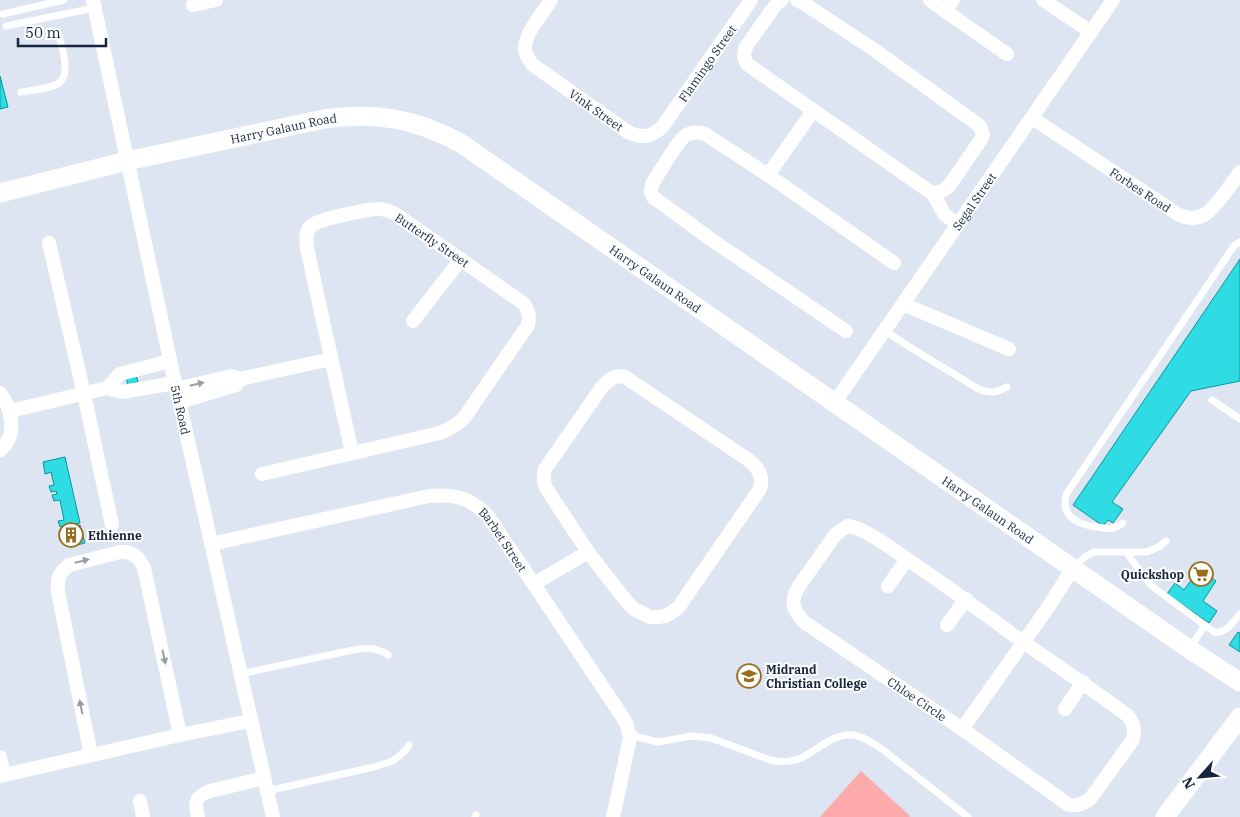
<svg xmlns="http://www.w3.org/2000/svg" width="1240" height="817" font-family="'IBM Plex Serif',serif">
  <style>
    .green { fill: #fcaaaa }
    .building { fill: #30dce4; stroke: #03969b }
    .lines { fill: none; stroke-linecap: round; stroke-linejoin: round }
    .lane { stroke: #fff; stroke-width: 7 }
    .street { stroke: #fff; stroke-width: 14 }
    .secondary { stroke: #fff; stroke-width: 19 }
    .oneway { fill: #969da9 }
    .labels { text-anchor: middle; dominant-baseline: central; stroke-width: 4; stroke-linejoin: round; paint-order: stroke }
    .street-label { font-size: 12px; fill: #16263f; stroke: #fff }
    .poi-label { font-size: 12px; font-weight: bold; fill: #16263f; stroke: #fff; text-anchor: start }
  </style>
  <rect width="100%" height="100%" fill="#dde5f3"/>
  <!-- green -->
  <path class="green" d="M861 771 910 816 909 817H820Z"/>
  <!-- building -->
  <path class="building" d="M0 76 8 107 0 109Z
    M1240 259V381L1191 391 1112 502 1123 509 1113 523 1108 520 1103 526 1073 505Z
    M135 371 138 382 128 385 125 374Z
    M65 457 80 523 60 527 58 521 64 520 60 500 54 501 52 495 57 494 56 491 51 492 49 486 54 485 51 472 45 474 43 462Z
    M80 525 85 543 70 547 68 539 61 541 59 531Z
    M1199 569 1216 581 1203 601 1217 611 1209 623 1167 594 1175 583 1184 590Z
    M1238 632 1240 633V652L1229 645Z"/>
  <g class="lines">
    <!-- lane -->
    <path class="lane" d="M3 14 64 0
      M6 26 94 8
      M21 92C31 90 52 89 60 82 71 73 61 44 58 32
      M884 330 908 346 980 390C993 393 995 393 1007 387
      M1212 400 1240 419
      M1123 523C1114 530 1107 529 1097 527 1077 525 1059 515 1067 493L1234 246 1240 242
      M1126 552 1147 580 1153 587 1214 632C1226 634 1233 622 1240 614
      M1073 568 1085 557 1094 552H1147L1160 546 1166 541
      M1190 648 1205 625
      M240 674 348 651C364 648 374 646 388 655
      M630 732 638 737 658 742 692 736 711 738 770 760C780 762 792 762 801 758 818 750 833 733 854 735 864 737 873 743 882 749L968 817
      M267 791 374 767 393 761 399 756 406 750 409 745
      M475 817 476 815"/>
    <!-- street -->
    <g class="street">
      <path id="s1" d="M93 0 175 383 273 817"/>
      <path id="s2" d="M551 0C543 13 523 35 525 51 526 56 530 61 533 65L628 132C642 139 652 137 663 126L751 0"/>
      <path d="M782 0 777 3 745 48 744 57 747 64 933 194 945 215 958 224"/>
      <path d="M797 0 803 3 876 51 980 126 983 134 982 138 949 186 942 191 933 194"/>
      <path d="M930 0 945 11"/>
      <path d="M953 0 945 11 1007 54"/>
      <path d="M1043 0 1091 32"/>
      <path d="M193 5 216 0"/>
      <path id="s3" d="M1032 118 1179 215C1201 224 1211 211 1224 194 1229 187 1235 179 1240 172"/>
      <path d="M768 175 813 111"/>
      <path d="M49 243 84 394 112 525"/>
      <path d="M903 304 1009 349"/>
      <path d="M413 321 461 259"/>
      <path d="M846 331 709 238 653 197 651 192 652 184C659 174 677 141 686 135 692 132 699 132 705 134L768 175 894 263"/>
      <path d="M618 376 625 377 750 461C758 468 764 477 760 489L678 608 666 616 658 617H650L634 609 627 602 588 552 546 488C543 481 543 476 545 469L602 387C607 382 610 378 618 376Z"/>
      <path d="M107 388 120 374 170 361"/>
      <path d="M176 389 232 376 240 379"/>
      <path d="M0 393C12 409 18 435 0 450"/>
      <path d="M180 402 236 385 240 379 331 359"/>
      <path id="s4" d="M835 402 1113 0"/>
      <path d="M10 411 107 388 122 392 175 383"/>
      <path d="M262 474 440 433C450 429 457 425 464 418L528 325C530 316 529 310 523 303L394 213C389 211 384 209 379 209 368 209 318 219 311 226 305 232 306 241 307 248L352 453"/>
      <path d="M848 526C867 528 903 557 920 568 955 592 989 617 1023 642 1058 666 1093 690 1127 715 1134 723 1136 730 1132 741L1090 799C1083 804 1078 806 1069 805L962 729 804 622C792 609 790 601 799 586L835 535 841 530Z"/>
      <path id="s5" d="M211 544 429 496C454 494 470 497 488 516L622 716 627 725 630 738 613 817"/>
      <path d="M534 584 588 552"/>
      <path d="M888 586 907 559"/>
      <path d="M947 625 966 599"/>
      <path d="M1065 709 1083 682"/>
      <path d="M962 729 1047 609 1073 568"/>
      <path d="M91 755 58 592C57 578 58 574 69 565L120 552C132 551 139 557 144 568L180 735"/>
      <path d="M0 757 4 775"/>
      <path d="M0 776 180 735 250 721"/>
      <path d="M140 801 143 817"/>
      <path d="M198 817C194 802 196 796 210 791L264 778"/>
    </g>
    <!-- secondary -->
    <g class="secondary">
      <path id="s6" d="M0 193 127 161 324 119C376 112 415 118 462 144L1189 649 1240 682"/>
      <path d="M1165 817 1240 717"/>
    </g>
  </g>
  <!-- one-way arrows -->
  <defs><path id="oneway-solid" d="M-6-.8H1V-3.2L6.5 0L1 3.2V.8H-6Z" transform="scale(1.25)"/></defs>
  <g class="oneway">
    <use href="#oneway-solid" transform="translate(197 384) rotate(-13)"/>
    <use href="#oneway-solid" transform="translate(82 561) rotate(-14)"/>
    <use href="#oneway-solid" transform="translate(164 657) rotate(78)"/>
    <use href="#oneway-solid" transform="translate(81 707) rotate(-101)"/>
  </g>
  <!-- icons -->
  <defs>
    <g id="building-ring" transform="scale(1.25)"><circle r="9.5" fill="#fff" stroke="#986e1b" stroke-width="1.5"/><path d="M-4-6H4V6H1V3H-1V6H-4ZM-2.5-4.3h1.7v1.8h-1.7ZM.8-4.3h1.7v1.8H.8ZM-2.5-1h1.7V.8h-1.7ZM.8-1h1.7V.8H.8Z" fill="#986e1b"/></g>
    <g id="supermarket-ring" transform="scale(1.25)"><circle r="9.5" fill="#fff" stroke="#986e1b" stroke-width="1.5"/><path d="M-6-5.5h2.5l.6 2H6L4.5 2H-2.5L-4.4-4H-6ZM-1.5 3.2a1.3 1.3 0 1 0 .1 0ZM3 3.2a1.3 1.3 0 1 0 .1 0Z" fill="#986e1b"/></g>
    <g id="school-ring" transform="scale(1.25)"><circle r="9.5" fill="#fff" stroke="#986e1b" stroke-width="1.5"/><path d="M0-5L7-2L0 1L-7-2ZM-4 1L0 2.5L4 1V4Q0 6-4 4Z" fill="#986e1b"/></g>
  </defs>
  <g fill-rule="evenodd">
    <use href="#building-ring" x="71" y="535"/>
    <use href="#supermarket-ring" x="1201" y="574"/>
    <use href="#school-ring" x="749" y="676"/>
  </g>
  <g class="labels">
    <!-- street labels -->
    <g class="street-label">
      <text stroke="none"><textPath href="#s2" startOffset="306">Flamingo Street</textPath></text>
      <text stroke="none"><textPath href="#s2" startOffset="152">Vink Street</textPath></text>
      <text stroke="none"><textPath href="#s6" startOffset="291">Harry Galaun Road</textPath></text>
      <text stroke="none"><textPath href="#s3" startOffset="130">Forbes Road</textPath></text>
      <text stroke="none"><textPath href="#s4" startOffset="244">Segal Street</textPath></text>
      <text transform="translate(432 240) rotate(34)">Butterfly Street</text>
      <text stroke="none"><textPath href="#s6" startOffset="711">Harry Galaun Road</textPath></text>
      <text stroke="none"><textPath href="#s1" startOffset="419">5th Road</textPath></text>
      <text stroke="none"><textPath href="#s6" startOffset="1116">Harry Galaun Road</textPath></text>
      <text stroke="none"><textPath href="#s5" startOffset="316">Barbet Street</textPath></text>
      <text transform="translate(917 699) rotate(34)">Chloe Circle</text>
    </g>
    <!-- poi labels -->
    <g class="poi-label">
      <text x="88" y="535">Ethienne</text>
      <text x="1184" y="574" text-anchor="end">Quickshop</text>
      <text x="766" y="669">Midrand<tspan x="766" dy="14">Christian College</tspan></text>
    </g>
  </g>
  <!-- north arrow -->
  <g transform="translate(1200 777) rotate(243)" stroke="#ffffff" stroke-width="4" paint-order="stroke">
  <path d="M0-4L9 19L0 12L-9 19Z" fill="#16263f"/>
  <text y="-8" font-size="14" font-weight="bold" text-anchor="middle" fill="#16263f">N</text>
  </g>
  <!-- scale -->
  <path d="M18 38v8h88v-8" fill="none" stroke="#16263f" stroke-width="2.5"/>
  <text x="25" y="38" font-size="15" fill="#16263f" stroke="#ffffff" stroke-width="4" paint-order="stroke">50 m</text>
</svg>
